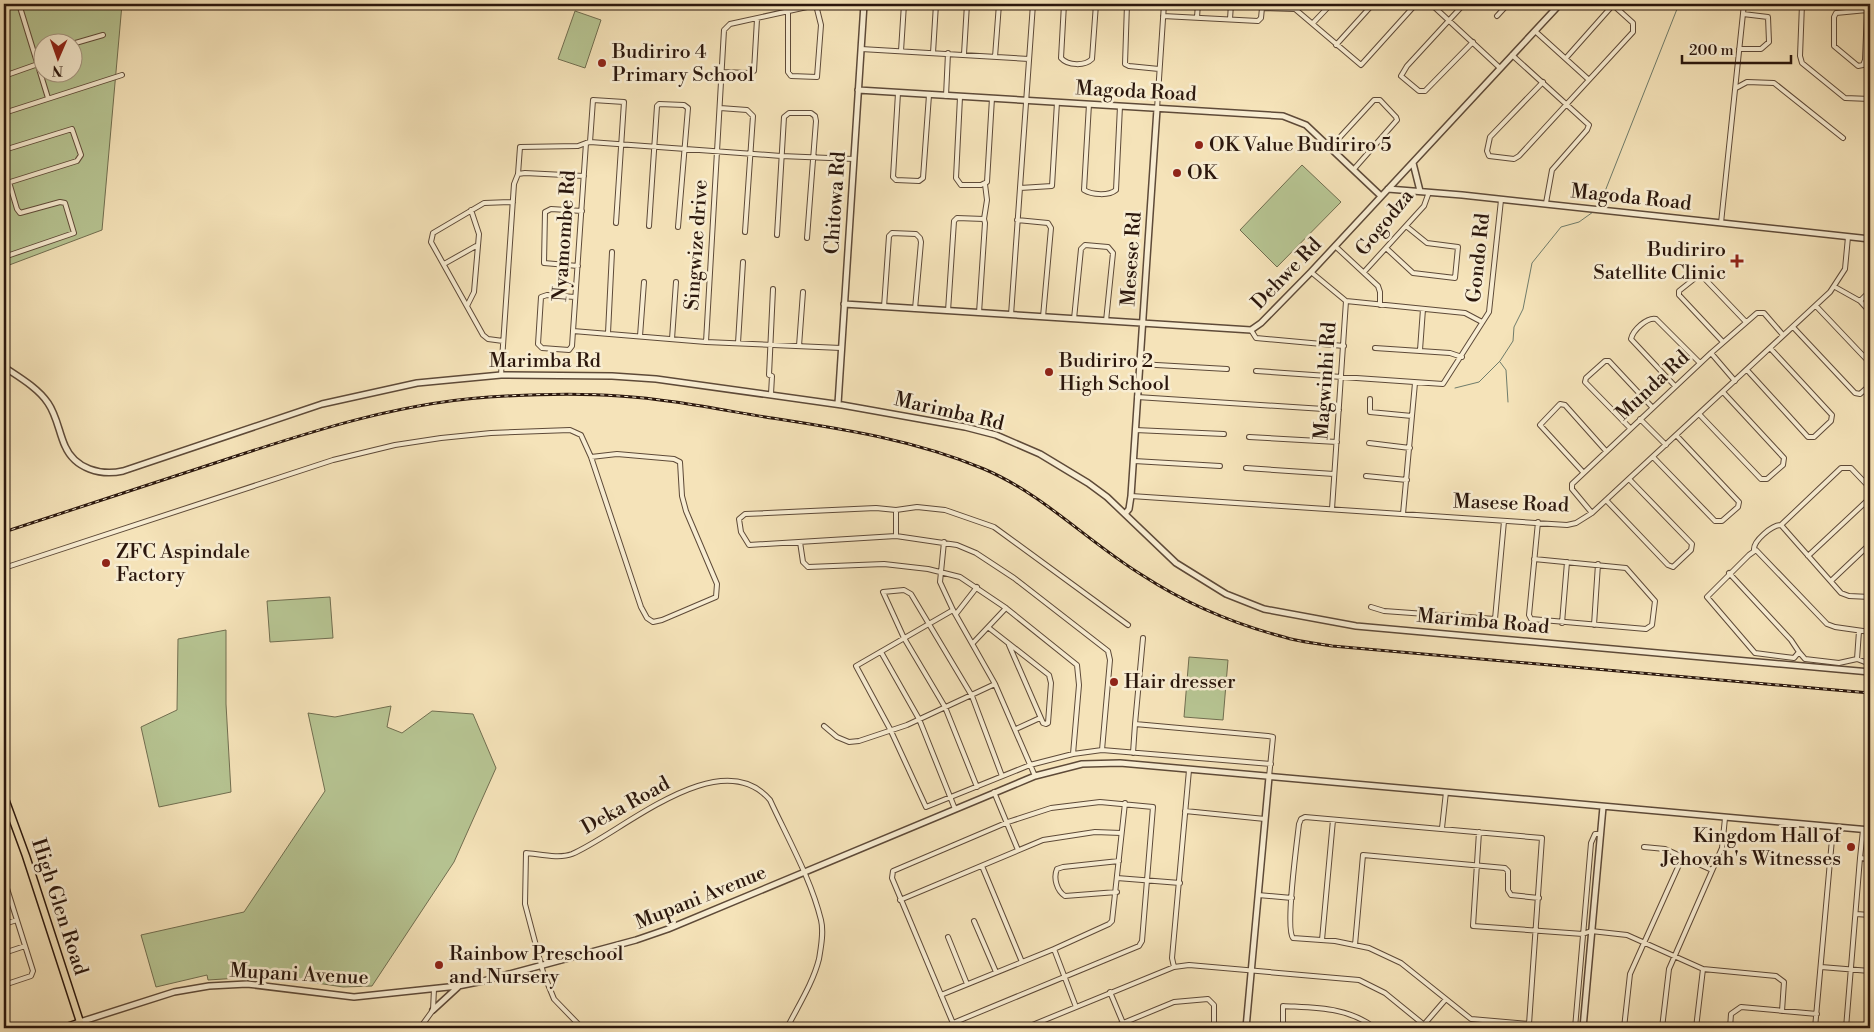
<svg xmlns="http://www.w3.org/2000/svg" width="1874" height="1032" font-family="'Libre Bodoni',serif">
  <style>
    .green { fill: #b7c593; stroke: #716e50; fill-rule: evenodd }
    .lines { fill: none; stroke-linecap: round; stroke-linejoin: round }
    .stream { stroke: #6f7c6b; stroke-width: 1 }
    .minor-casing { stroke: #5e4a38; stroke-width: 6 }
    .tertiary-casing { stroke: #5e4a38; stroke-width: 8 }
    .secondary-casing { stroke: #2b170d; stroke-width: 8 }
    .primary-casing { stroke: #2b170d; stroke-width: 9 }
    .minor { stroke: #f8edd2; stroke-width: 4 }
    .tertiary { stroke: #f8edd2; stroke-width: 5 }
    .secondary { stroke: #f8edd2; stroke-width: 5.5 }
    .primary { stroke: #f5e3b9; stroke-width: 6 }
    .rail-casing { stroke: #2b170d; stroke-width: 3 }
    .rail { stroke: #f8edd2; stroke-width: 1; stroke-dasharray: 4; stroke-linecap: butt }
    .poi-dot { fill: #8f2418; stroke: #f8edd2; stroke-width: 2 }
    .labels { text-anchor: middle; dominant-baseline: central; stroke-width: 5; stroke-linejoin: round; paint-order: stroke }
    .poi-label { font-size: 20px; fill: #2b170d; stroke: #f8edd2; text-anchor: start }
    .street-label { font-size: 20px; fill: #2b170d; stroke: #f8edd2 }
  </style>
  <rect width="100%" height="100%" fill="#f5e3b9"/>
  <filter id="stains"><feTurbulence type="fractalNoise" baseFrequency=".004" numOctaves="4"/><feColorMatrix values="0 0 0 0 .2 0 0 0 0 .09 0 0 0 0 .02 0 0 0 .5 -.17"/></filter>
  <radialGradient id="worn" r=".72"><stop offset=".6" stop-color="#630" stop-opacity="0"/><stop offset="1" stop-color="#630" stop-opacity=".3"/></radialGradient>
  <!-- green -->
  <path class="green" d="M4 4H122L102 230 4 267ZM42 42H72V72H42Z
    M575 11 601 20 585 68 558 59Z
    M1302 165 1341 202 1277 267 1240 230Z
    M330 597 333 638 270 642 267 601Z
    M226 630V704L231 792 159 807 141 727 177 710 178 639Z
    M1189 657 1228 660 1223 720 1184 717Z
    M391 706 387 727 402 733 432 711 473 714 496 768 454 862 372 986 343 987 271 976 208 980 207 975 156 987 141 935 244 912 325 791 308 713 335 717Z"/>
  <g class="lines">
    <!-- stream -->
    <path class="stream" d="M1600 204 1679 4
      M1500 362 1506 370 1508 402
      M1455 388 1479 382 1500 361 1513 341 1514 327 1523 309 1532 263 1561 227 1579 222 1593 212"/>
    <!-- minor casing -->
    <g class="minor-casing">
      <path id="minor" d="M19 4 48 98
        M908 4H909
        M1064 4 1061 58C1068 66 1085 66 1092 59L1096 4
        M1127 4 1125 64 1129 66 1159 69
        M1431 4 1500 68
        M1464 4 1407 66 1401 76 1419 91H1425L1473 42
        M1802 4 1800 56 1802 63 1845 98 1870 99
        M1867 10 1836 13 1834 17V46L1858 66 1863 65 1865 60 1867 10V4
        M788 11V72L791 76 817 77 821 25 816 5
        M1163 16 1258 21 1261 18 1262 8 1295 9 1361 65 1416 4
        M1497 16 1508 4
        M1197 17 1198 4
        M1230 19 1231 4
        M1313 23 1331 4
        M1535 31 1588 79
        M72 44 103 35
        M1336 45 1373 4
        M861 49 1029 59
        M1739 49H1761L1769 42 1768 17 1743 14
        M901 51 904 4
        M933 53 936 4
        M964 54 967 4
        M35 55 42 53
        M1512 55 1589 125 1587 130 1552 170 1546 203
        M995 57 999 4
        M1566 58 1613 5
        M4 64 7 74
        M722 72 749 73 754 71 757 19
        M4 76 38 64
        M1543 82 1490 137 1487 151 1489 156 1514 159 1519 156 1633 32V23L1612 4
        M1736 88 1747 82 1774 83 1843 138
        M898 93 893 177 896 180 919 181 923 178 929 95
        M946 96 948 53
        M960 97 956 178 961 185H981L987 182 992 98
        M1867 99V176
        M1089 104 1084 190C1092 195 1109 196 1116 190L1120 106
        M720 108 747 110 753 116 745 232
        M1157 109 1164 4
        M4 113 122 75
        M590 142 593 100 624 102 616 223
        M1330 148 1374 100H1380L1396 117 1397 120 1354 169
        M4 150 72 129 81 155 77 161 4 184
        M518 174 520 147 578 146 586 143
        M1020 188 1052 186 1057 102
        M984 219 987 200 985 184
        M1017 220 1048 223 1051 228 1043 317
        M1721 223 1744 4
        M649 226 657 106 659 104 684 105 688 108 678 227
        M777 235 784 117 789 113H811L815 116 816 121 807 238
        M1335 246 1378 286 1380 292V305
        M1386 248 1413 273 1455 278 1458 247 1427 243 1406 226
        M4 257 74 233 65 203 60 202 20 213 17 209 9 182
        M444 264 476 246
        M578 266 544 263 545 212 551 209 582 211
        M1311 272 1346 301 1332 509
        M1364 272 1424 206 1429 192
        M1835 287 1860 301 1870 312
        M1346 301 1465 313 1482 322
        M1860 301 1870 291
        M467 306 474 292 479 234 471 210
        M1816 306 1870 363
        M884 307 889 236 892 233 916 234 920 238 921 242 915 309
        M948 311 954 221 957 218 984 219 985 223 979 313
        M1011 315 1033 4
        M1074 319 1081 249 1085 245 1108 247 1113 253 1106 321
        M1793 327 1855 393 1860 394 1870 385
        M1251 330 1256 338 1344 346
        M573 331 572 346 569 350 542 348 538 344 541 297 547 295 575 297
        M608 333 612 252
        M640 336 644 282
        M672 339 676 282
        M503 341 488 339 483 335 431 242 433 233 484 203 513 202
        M706 342 724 30 730 24 816 5 864 7
        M1723 342 1679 295V291L1699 275 1704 278 1746 322
        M738 343 743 262
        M799 346 803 292
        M841 348 706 342 573 331 586 143 590 142 781 156 854 159
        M1375 348 1450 353 1462 357
        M1420 350 1423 309
        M1711 353 1735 381
        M1139 364 1227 369
        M1747 370 1808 437H1814L1831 421 1832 415 1770 348
        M1256 371 1443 384 1489 312 1501 200
        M501 375 514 184 518 174 525 173 584 176
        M1675 386 1631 339C1633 330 1647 317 1656 319L1700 363
        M771 394 772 376 769 375 773 289
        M1137 397 1339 410
        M1370 399V412L1412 416
        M1699 414 1761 479H1767L1783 465 1784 458 1723 392
        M1640 419 1666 445
        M1630 428 1585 382 1586 378 1605 361H1609L1652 407
        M1135 430 1224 434
        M1249 437 1337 442
        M1369 443 1410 448
        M1653 457 1715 521H1722L1738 507 1739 502 1676 435
        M1134 461 1220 466
        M1246 468 1334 474
        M1583 472 1540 425 1560 404 1565 405 1606 451
        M1366 476 1407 480
        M1131 496 1567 525 1576 523 1592 513 1830 292 1845 269 1848 237
        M1606 500 1668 565 1673 567 1691 550 1692 544 1629 479
        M1592 513 1572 489V484L1711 353 1757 313H1764L1783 335
        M1403 514 1415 383
        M1781 525 1841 593 1849 596 1870 597
        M896 536V510
        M800 542 803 562 808 567 884 564 928 569 960 577 1006 608 1077 665 1079 685 1073 754
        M944 542 940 582 953 610 995 684 1035 776
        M1754 550C1753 541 1772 525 1781 525L1841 468H1851L1870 488
        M1808 556 1870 498
        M1534 559 1626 568 1655 601 1652 625 1646 629 1531 619 1529 615 1538 522
        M4 568 333 460 395 445 441 438 491 433 570 430 581 435 591 457 641 607 647 618 653 622 662 620 716 597 717 584 686 511 682 496 680 462 674 459 617 454 591 457
        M1729 573 1791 640 1799 652
        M1832 580 1870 544
        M1371 607 1384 611 1495 619 1504 521
        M953 610 856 666 890 729 926 807 1030 765 1073 754 1102 750 1271 764
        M956 614 977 587
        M1562 623 1567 562
        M1594 625 1598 564
        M989 628 1049 675 1051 683 1048 723 1046 724 1043 723 1009 645
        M1870 632 1835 627 1827 624 1756 550 1749 555 1707 597 1755 653 1794 658 1799 652 1805 659 1839 663 1857 659 1870 664
        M973 643 1006 608
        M881 652 919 719 955 809
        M1857 659 1859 631
        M1135 724 1143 638
        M824 726 837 737 849 742 859 741 907 725 995 684
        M1016 729 1040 718
        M1102 750 1110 660 1108 651 1014 578 976 553 957 545 896 536 749 545 741 532 739 519 745 514 876 508 896 510 917 507 945 510 994 527 1128 625
        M1133 753 1135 724 1268 736 1273 737 1269 777
        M977 787 945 707 904 638 883 592 904 590 911 594 972 696 1002 776
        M994 792 1018 850
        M1185 811 1265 819
        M1305 817 1542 838 1529 1024 1471 1019 1401 963 1369 948 1335 941 1293 938C1285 929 1297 842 1299 824L1301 819Z
        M1442 828 1446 792
        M1479 832 1473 926 1583 934 1591 931 1627 935 1703 969 1776 976 1784 982 1782 1011
        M1644 847 1665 849 1712 870
        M1860 858 1863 830
        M982 866 1022 962
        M1117 878 1180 883
        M4 879 33 971 31 976 4 985
        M1117 892 1065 896C1057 891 1053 878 1057 869L1063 867 1119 861
        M1258 895 1292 898
        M900 900 1043 840 1095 832 1121 833
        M1856 914 1870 915
        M974 921 996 972
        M4 924 17 920
        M948 937 967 984
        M1322 940 1333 820
        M1355 945 1363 855 1505 868 1508 871V890L1511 895 1539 898
        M1054 949 1109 924 1112 921 1125 803
        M4 953 25 946
        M1174 967 1172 958 1189 770
        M1821 967 1870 971
        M1110 992 1123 1023
        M941 995 1054 949 1076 1007
        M953 1023 1139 946 1142 941 1153 807 1100 802 1051 808 1008 822 893 871 892 878 955 1028
        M1846 1026 1870 1028
        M420 1028 433 1010 434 989
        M582 1028 554 999 543 972 525 904 526 853C539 854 559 859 572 854 620 834 720 741 770 800 788 839 811 879 821 920 824 932 821 947 819 959 813 983 798 1006 787 1028
        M1025 1028 1174 967 1189 965 1359 980 1385 993 1428 1028
        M1111 1028 1174 1002 1208 999 1214 1005V1028
        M1283 1028V1006C1316 1008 1348 1007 1375 1028
        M1421 1028 1446 999
        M1575 1028 1591 843 1595 834H1601
        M1624 1028 1630 974 1683 856
        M1662 1028 1669 969 1722 848 1725 818
        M1696 1028 1703 969
        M1730 1028 1731 1014 1741 1007 1817 1014
        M1815 1028 1833 828
        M1846 1028 1860 858 1870 859"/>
    </g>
    <!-- tertiary casing -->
    <g class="tertiary-casing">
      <path id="tertiary" d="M858 90 1283 116 1306 125 1381 196
        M1413 163 1420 191
        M1388 189 1462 195 1870 239
        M844 304 1251 330 1261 323 1311 272 1560 4
        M4 367C19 377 38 388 48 403 57 416 59 433 65 446 75 469 101 476 123 471L322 404 417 383 501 375 612 376 656 379 842 405 965 427 996 435 1040 454 1088 483 1107 497 1176 563 1226 594 1264 609 1356 626 1870 672
        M838 404 864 4
        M1125 514 1129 509 1131 496 1157 109
        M433 1010 458 987
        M80 1022 174 992 209 986 247 984 354 997 458 986 483 981 636 940 668 929 1035 776 1082 764 1120 763 1870 830
        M1246 1028 1269 777
        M1583 1028 1603 807"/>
    </g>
    <!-- secondary casing -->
    <g class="secondary-casing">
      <path id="secondary" d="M62 1028 80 1022"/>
    </g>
    <!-- primary casing -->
    <g class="primary-casing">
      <path id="primary" d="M4 796 26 856 82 1028"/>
    </g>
    <!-- minor -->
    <use href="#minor" class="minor"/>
    <!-- tertiary -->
    <use href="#tertiary" class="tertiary"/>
    <!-- secondary -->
    <use href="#secondary" class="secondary"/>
    <!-- primary -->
    <use href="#primary" class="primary"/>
    <!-- rail casing -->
    <g class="rail-casing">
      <path id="rail" d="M4 532C75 509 147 485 218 462 312 431 406 400 506 396 543 394 581 393 619 396 668 399 717 409 765 417 842 429 912 439 984 469 1043 494 1088 542 1142 575 1185 603 1234 624 1284 637 1299 642 1316 643 1332 646L1870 693"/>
    </g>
    <!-- rail -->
    <use href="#rail" class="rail"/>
  </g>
  <!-- markers -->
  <g class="poi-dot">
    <circle cx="602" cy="63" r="5"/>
    <circle cx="1199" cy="145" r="5"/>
    <circle cx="1177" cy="173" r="5"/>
    <path d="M1734.5 253.5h5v5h5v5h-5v5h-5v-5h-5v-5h5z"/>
    <circle cx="1049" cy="372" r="5"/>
    <circle cx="106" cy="563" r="5"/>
    <circle cx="1114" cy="682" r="5"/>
    <circle cx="1851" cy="847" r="5"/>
    <circle cx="439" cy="965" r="5"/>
  </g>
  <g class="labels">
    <!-- poi labels -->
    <g class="poi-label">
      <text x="612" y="52">Budiriro 4<tspan x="612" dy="23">Primary School</tspan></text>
      <text x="1209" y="145">OK Value Budiriro 5</text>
      <text x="1187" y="173">OK</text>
      <text x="1726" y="250" text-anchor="end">Budiriro<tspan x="1726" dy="23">Satellite Clinic</tspan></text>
      <text x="1059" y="361">Budiriro 2<tspan x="1059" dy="23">High School</tspan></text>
      <text x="116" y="552">ZFC Aspindale<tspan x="116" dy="23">Factory</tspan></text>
      <text x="1124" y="682">Hair dresser</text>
      <text x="1841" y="836" text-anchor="end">Kingdom Hall of<tspan x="1841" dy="23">Jehovah's Witnesses</tspan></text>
      <text x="449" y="954">Rainbow Preschool<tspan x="449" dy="23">and Nursery</tspan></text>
    </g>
    <!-- street labels -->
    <g class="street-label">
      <text transform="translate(1136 92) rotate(3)">Magoda Road</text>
      <text transform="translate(1631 198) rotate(6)">Magoda Road</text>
      <text transform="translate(836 203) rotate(-86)">Chitowa Rd</text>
      <text transform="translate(1385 223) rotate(-51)">Gogodza</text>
      <text transform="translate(565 236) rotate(-86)">Nyamombe Rd</text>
      <text transform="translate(697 245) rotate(-86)">Singwize drive</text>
      <text transform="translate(1479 258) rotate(-84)">Gondo Rd</text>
      <text transform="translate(1132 259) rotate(-86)">Mesese Rd</text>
      <text transform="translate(1287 274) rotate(-46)">Dehwe Rd</text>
      <text x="545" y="361">Marimba Rd</text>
      <text transform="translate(1326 381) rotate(-86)">Magwinhi Rd</text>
      <text transform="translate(1653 386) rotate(-43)">Munda Rd</text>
      <text transform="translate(949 412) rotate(13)">Marimba Rd</text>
      <text transform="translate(1511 504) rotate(2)">Masese Road</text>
      <text transform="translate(1483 622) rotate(5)">Marimba Road</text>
      <text transform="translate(626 806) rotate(-29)">Deka Road</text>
      <text transform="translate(701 898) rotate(-22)">Mupani Avenue</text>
      <text transform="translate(59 907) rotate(72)">High Glen Road</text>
      <text transform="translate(299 975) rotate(3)">Mupani Avenue</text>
    </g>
  </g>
  <!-- margin -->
  <rect width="1874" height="1032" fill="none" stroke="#f5e3b9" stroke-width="20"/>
  <rect x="5" y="5" width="1864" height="1022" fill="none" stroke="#2b170d" stroke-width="2.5"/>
  <rect x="10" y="10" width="1854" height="1012" fill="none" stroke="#2b170d"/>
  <!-- north arrow -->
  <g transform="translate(58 58) rotate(182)"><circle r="24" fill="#f8edd2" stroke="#a69783"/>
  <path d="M0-4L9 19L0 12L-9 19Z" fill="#8f2418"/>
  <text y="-8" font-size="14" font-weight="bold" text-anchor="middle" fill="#2b170d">N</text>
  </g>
  <!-- scale -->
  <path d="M1682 55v8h109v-8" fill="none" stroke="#2b170d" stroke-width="2.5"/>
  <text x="1689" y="55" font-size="15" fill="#2b170d" stroke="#f8edd2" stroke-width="4" paint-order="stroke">200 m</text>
  <rect width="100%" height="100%" filter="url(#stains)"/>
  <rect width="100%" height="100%" fill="url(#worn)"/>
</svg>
